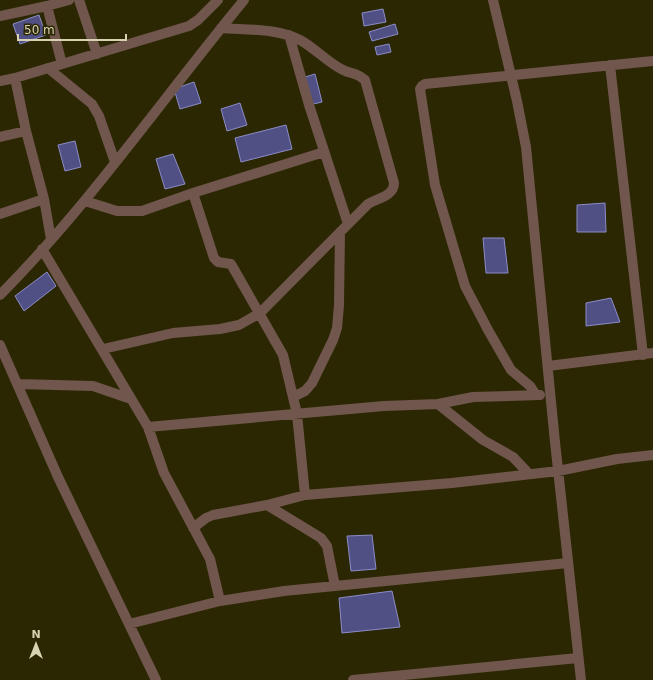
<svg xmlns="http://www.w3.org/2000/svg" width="653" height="680" font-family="'DejaVu Sans',sans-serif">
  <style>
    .building { fill: #505085; stroke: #8b8dc9 }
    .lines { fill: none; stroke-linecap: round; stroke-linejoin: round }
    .minor { stroke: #70564c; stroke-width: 10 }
  </style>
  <rect width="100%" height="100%" fill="#2c2703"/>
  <!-- building -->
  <path class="building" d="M383 9 386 22 364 26 362 13Z
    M39 15 46 35 20 44 13 24Z
    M395 24 398 34 372 41 369 32Z
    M389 44 391 52 377 55 375 47Z
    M315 74 322 102 309 105 302 78Z
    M194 82 201 103 180 109 174 89Z
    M240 103 247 125 227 131 221 109Z
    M286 125 292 149 241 162 235 138Z
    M75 141 81 167 65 171 58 145Z
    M173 154 185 184 165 189 156 159Z
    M605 203 606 232H577V205Z
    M483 238H504L508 273H486Z
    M47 272 56 286 24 311 15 296Z
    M611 298 620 322 586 326V303Z
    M372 535 376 569 351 571 347 536Z
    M392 591 400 627 342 633 339 598Z"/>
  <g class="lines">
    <!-- minor -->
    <path class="minor" d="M79 0 97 54
      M493 0 517 101 526 147 555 442 581 680
      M47 6 62 64
      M0 16 47 6 69 0
      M289 35 309 105 348 224
      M610 65 643 355
      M48 68 92 104 99 116 115 162
      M15 78 26 131 44 199 51 239
      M0 81 15 78 62 64 189 26 198 20 218 0
      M0 137 26 131
      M193 193 214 258 218 262 231 264 283 355 297 414 305 495
      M85 201 117 211H142L193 193 324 152
      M0 214 44 199
      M42 249 148 427 164 473 210 559 220 601
      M0 295C90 204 163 98 244 0
      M0 345 58 477 156 680
      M103 349 173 333 220 329 239 325 260 313 368 204C378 198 394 196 394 183L365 80C355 71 353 75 343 70 328 63 315 48 300 40 276 28 247 30 221 28
      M548 366 653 353
      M18 384 93 386 131 399
      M536 395 530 386 511 370 488 330 465 286 435 185 420 89 422 86 425 84 653 61
      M293 397 305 391 312 383 333 340 337 328 339 305 340 232
      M438 404 483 440 513 457 529 474
      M148 427 384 406 438 404 473 397 540 395
      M267 505 321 538 327 546 335 586
      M193 528 206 518 213 515 267 505 305 495 452 483 558 471 617 459 653 455
      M129 624 220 601 284 591 568 563
      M353 680 578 658"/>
  </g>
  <!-- north arrow -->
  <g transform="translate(36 644)" stroke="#2c2703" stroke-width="3" paint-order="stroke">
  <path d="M0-3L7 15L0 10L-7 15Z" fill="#d7d3b2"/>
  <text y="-6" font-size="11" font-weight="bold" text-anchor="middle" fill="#d7d3b2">N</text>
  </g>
  <!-- scale -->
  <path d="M18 34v6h108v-6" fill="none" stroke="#d7d3b2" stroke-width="2"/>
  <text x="24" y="34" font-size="12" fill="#d7d3b2" stroke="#2c2703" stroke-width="3" paint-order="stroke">50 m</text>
</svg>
